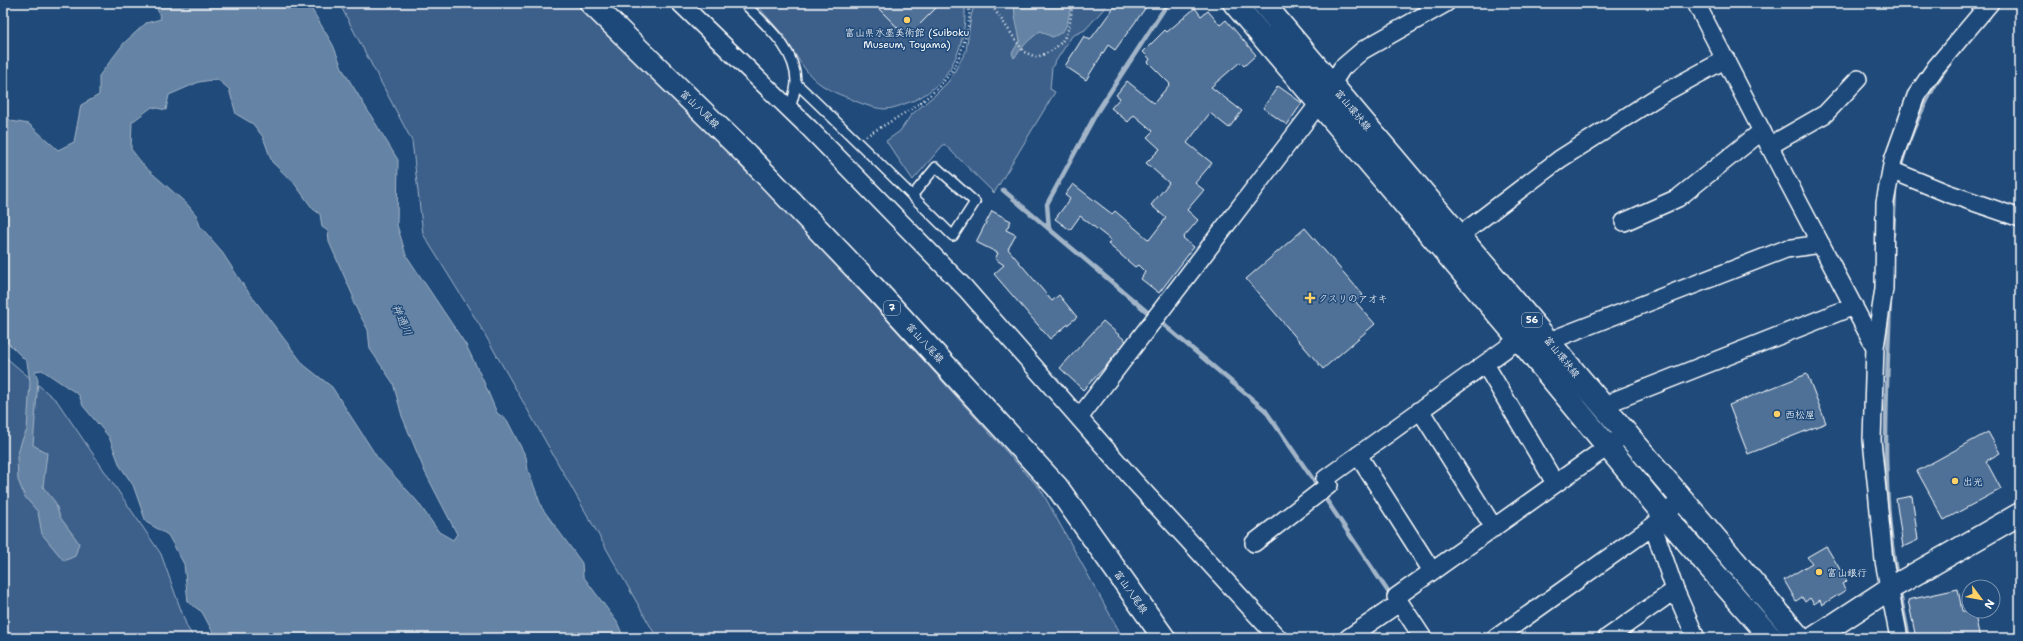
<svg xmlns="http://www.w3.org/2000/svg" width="2023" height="641" font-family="'Shantell Sans','Klee One',sans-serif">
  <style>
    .green { fill: #3c618b; stroke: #9eb0c5 }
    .water { fill: #6583a4; stroke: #a3b5c8; fill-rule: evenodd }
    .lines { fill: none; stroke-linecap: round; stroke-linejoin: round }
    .stream { stroke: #a3b5c8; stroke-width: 4.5 }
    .building { fill: #507197; stroke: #fff }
    .lane-casing { stroke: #fff; stroke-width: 12 }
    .street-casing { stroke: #fff; stroke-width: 20 }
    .secondary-casing { stroke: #fff; stroke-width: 25 }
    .primary-casing { stroke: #fff; stroke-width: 25 }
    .path { stroke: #fff; stroke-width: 2.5; stroke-dasharray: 1 3; stroke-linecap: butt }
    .lane { stroke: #1f4a7a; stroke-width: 9 }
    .street { stroke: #1f4a7a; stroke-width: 17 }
    .secondary { stroke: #1f4a7a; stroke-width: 22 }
    .primary { stroke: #1f4a7a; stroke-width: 22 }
    .poi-dot { fill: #ffd166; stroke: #1f4a7a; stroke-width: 1.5 }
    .labels { text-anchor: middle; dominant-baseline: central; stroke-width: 3; stroke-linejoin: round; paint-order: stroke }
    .shield { fill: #1f4a7a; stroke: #bcc9d7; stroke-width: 1 }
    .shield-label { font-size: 9px; font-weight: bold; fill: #fff }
    .poi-label { font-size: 10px; fill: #fff; stroke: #1f4a7a; text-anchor: start }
    .street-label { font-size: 10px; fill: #fff; stroke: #1f4a7a }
    .water-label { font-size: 11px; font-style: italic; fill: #d8e0e8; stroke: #1f4a7a }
  </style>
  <rect width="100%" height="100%" fill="#1f4a7a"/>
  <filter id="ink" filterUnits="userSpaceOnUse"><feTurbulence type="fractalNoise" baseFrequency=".025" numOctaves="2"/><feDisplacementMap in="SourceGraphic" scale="8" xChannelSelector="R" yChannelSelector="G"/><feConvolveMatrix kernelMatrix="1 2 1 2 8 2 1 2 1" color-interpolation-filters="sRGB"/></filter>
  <g filter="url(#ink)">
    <!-- green -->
    <path class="green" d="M339 3H579L751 170 1041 490 1123 638H657L480 326 423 234 412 141Z
      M755 3H873L907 37 941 3H962L965 7C967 47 947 90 907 103 899 106 892 109 884 109 872 108 859 103 849 98 837 94 824 88 814 79 801 67 793 49 783 35 774 24 764 14 755 3Z
      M978 3H1109L1085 30 1072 36 1052 67 1050 89 1055 92 994 193 944 144 913 180 886 141 900 131 911 115 936 94 949 81 966 51 971 16 974 6Z
      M3 355 57 401 161 554 187 627 194 638H3Z"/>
    <!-- water -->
    <path class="water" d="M155 3H308L333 45 343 70 398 160 397 225 406 255 466 345 483 380 497 413 507 420 526 457 528 470 542 508 582 563 583 576 617 622 624 638H216L202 612 188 602 184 564 168 535 146 522 133 485 120 466 109 437 83 406 79 395 42 370 35 371 38 380 33 445 47 453 43 487 55 502 60 517 79 543 75 556 64 561 42 534 38 512 25 497 18 480 17 457 22 440 27 430 30 382 27 362 3 338V111L11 121 29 124 58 150 74 142 81 105 99 95V76L124 43 146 23 161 19ZM217 79 229 89 236 114 253 124 263 137 272 162 294 183 313 209 320 214 322 227 328 231 329 242 353 296V302L368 330 370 349 393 383 402 416 425 472 457 534 453 540 439 532 417 501 377 457 332 387 304 365 244 286 220 249 200 226 197 216 187 204 145 167 131 149 132 122 152 107 166 110 169 95 199 82Z
      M1014 3H1072C1067 17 1071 31 1052 37L1040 31 1027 42 1014 58 1012 53 1020 40 1015 16Z"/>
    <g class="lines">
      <!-- stream -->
      <path class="stream" d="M1900 169C1908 137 1929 91 1949 64
        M1003 190 1152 316
        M1049 229 1047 204 1097 112 1168 3
        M1893 235 1895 192
        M1890 300C1887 393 1880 486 1897 578
        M1158 320 1265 410 1319 488
        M1323 495 1391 596
        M1899 589 1909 638"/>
    </g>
    <!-- building -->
    <path class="building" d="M873 3H941L907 37Z
      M1117 3H1149L1115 50 1108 45 1086 80 1065 66 1084 36 1090 40Z
      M1195 8 1201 16 1208 11 1220 25 1226 20 1256 55 1244 66 1240 62 1211 87 1242 111 1229 128 1210 113 1187 143 1212 163 1195 183 1204 190 1187 210 1198 220 1183 238 1194 247 1159 293 1141 279 1145 272 1138 265 1135 267 1108 244 1111 240 1080 216 1070 230 1055 219 1070 199 1065 195 1073 184 1112 214 1115 211 1149 240 1166 218 1151 205 1169 183 1146 163 1160 149 1147 137 1153 131 1134 115 1128 122 1111 108 1120 98 1116 95 1127 81 1154 103 1170 84 1148 62 1150 59 1143 52 1165 30 1167 32Z
      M1278 86 1302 103 1287 125 1263 108Z
      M992 211 1011 221 1006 230 1016 235 1008 249 1052 301 1059 295 1077 317 1050 339 994 274 1004 265 995 259 998 253 976 242Z
      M1305 228 1363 295 1355 301 1375 324 1323 369 1246 279Z
      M1103 321 1126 341 1107 365 1083 390 1060 368Z
      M1807 374 1826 423 1748 454 1729 405Z
      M1988 432 2000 453 1986 461 2001 489 1944 520 1917 471Z
      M1912 496 1918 540 1903 547 1896 499Z
      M1826 546 1847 581 1842 584 1846 590 1822 605 1820 600 1814 604 1810 598 1805 602 1802 597 1796 601 1784 580 1812 563 1807 557Z
      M1958 589 1962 611H1974L1980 638H1916L1908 600Z"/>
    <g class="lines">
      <!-- lane casing -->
      <g class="lane-casing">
        <path id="lane" d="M744 3C765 25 796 49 796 82 796 90 792 101 790 109
          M796 83C849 133 901 185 953 236L975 202 936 167 912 196"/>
      </g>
      <!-- street casing -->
      <g class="street-casing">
        <path id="street" d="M680 3 809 128 966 289 1135 482 1278 638
          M1696 3 1787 180 1875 347
          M1769 146 1825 114 1858 79
          M1891 170 1947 193 2020 218
          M1624 222 1678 198 1762 131
          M1451 242 1560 159 1662 94 1726 59
          M1549 341 1786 249 1821 244
          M1485 364 1555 483
          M1604 408 1616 400 1854 306
          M1420 410 1494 528
          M1079 418 1320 102 1342 68 1363 50 1446 3
          M1358 455 1432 571
          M1653 526 1675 590 1696 638
          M1254 543 1329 485 1325 479 1529 332
          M1348 638 1399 603
          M1423 638 1396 597 1617 440
          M1496 638 1653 526 1681 499
          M1607 638 1675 590
          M1899 638 1884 561 1872 440 1875 347 1884 289 1885 202 1893 160 1916 96 1936 67 1990 3"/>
      </g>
      <!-- secondary casing -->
      <g class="secondary-casing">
        <path id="secondary" d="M1814 638 1889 589 2020 514"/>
      </g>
      <!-- primary casing -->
      <g class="primary-casing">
        <path id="primary" d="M591 3 747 155 877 291 1057 487 1164 638
          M1234 3 1519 339 1664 515 1771 638
          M1263 3C1442 215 1620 427 1800 638"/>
      </g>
      <!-- path -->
      <path class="path" d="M990 3 1024 52 1036 57C1064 49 1070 33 1072 6L1074 3
        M866 136C910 109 951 93 965 39 968 27 971 15 968 3"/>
      <!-- lane -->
      <use href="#lane" class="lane"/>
      <!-- street -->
      <use href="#street" class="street"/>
      <!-- secondary -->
      <use href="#secondary" class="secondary"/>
      <!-- primary -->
      <use href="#primary" class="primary"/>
    </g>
  </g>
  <!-- markers -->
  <g class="poi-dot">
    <circle cx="907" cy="20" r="4"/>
    <path d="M1308 292h4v4h4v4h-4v4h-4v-4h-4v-4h4z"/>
    <circle cx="1777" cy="414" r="4"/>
    <circle cx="1955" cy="481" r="4"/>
    <circle cx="1819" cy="572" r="4"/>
  </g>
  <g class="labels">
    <!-- shield labels -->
    <g class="shield">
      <rect x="884" y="301" width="16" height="14" rx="3"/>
      <rect x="1522" y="313" width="20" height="14" rx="3"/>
    </g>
    <g class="shield-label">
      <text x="892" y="308">7</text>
      <text x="1532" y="320">56</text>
    </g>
    <!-- poi labels -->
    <g class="poi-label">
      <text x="907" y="32" text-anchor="middle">富山県水墨美術館 (Suiboku<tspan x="907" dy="12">Museum, Toyama)</tspan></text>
      <text x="1318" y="298">クスリのアオキ</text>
      <text x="1785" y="414">西松屋</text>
      <text x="1963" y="481">出光</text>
      <text x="1827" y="572">富山銀行</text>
    </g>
    <!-- street labels -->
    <g class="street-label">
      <text transform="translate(700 109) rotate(44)">富山八尾線</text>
      <text transform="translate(1353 110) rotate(50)">富山環状線</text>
      <text transform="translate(925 343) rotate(47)">富山八尾線</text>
      <text transform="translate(1562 357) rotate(51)">富山環状線</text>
      <text transform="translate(1131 592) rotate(55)">富山八尾線</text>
    </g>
    <!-- water labels -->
    <g class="water-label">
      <text transform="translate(402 320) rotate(66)">神通川</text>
    </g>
  </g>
  <!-- margin -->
  <rect width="2023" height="641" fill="none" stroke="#1f4a7a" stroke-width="16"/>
  <rect x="8" y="8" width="2007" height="625" fill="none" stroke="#fff" stroke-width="1.5" filter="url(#ink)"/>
  <!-- north arrow -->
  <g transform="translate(1981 599) rotate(122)"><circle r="19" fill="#1f4a7a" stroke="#7992af"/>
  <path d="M0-3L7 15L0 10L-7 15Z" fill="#ffd166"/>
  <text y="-6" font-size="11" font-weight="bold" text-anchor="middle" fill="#ffffff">N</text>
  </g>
</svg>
